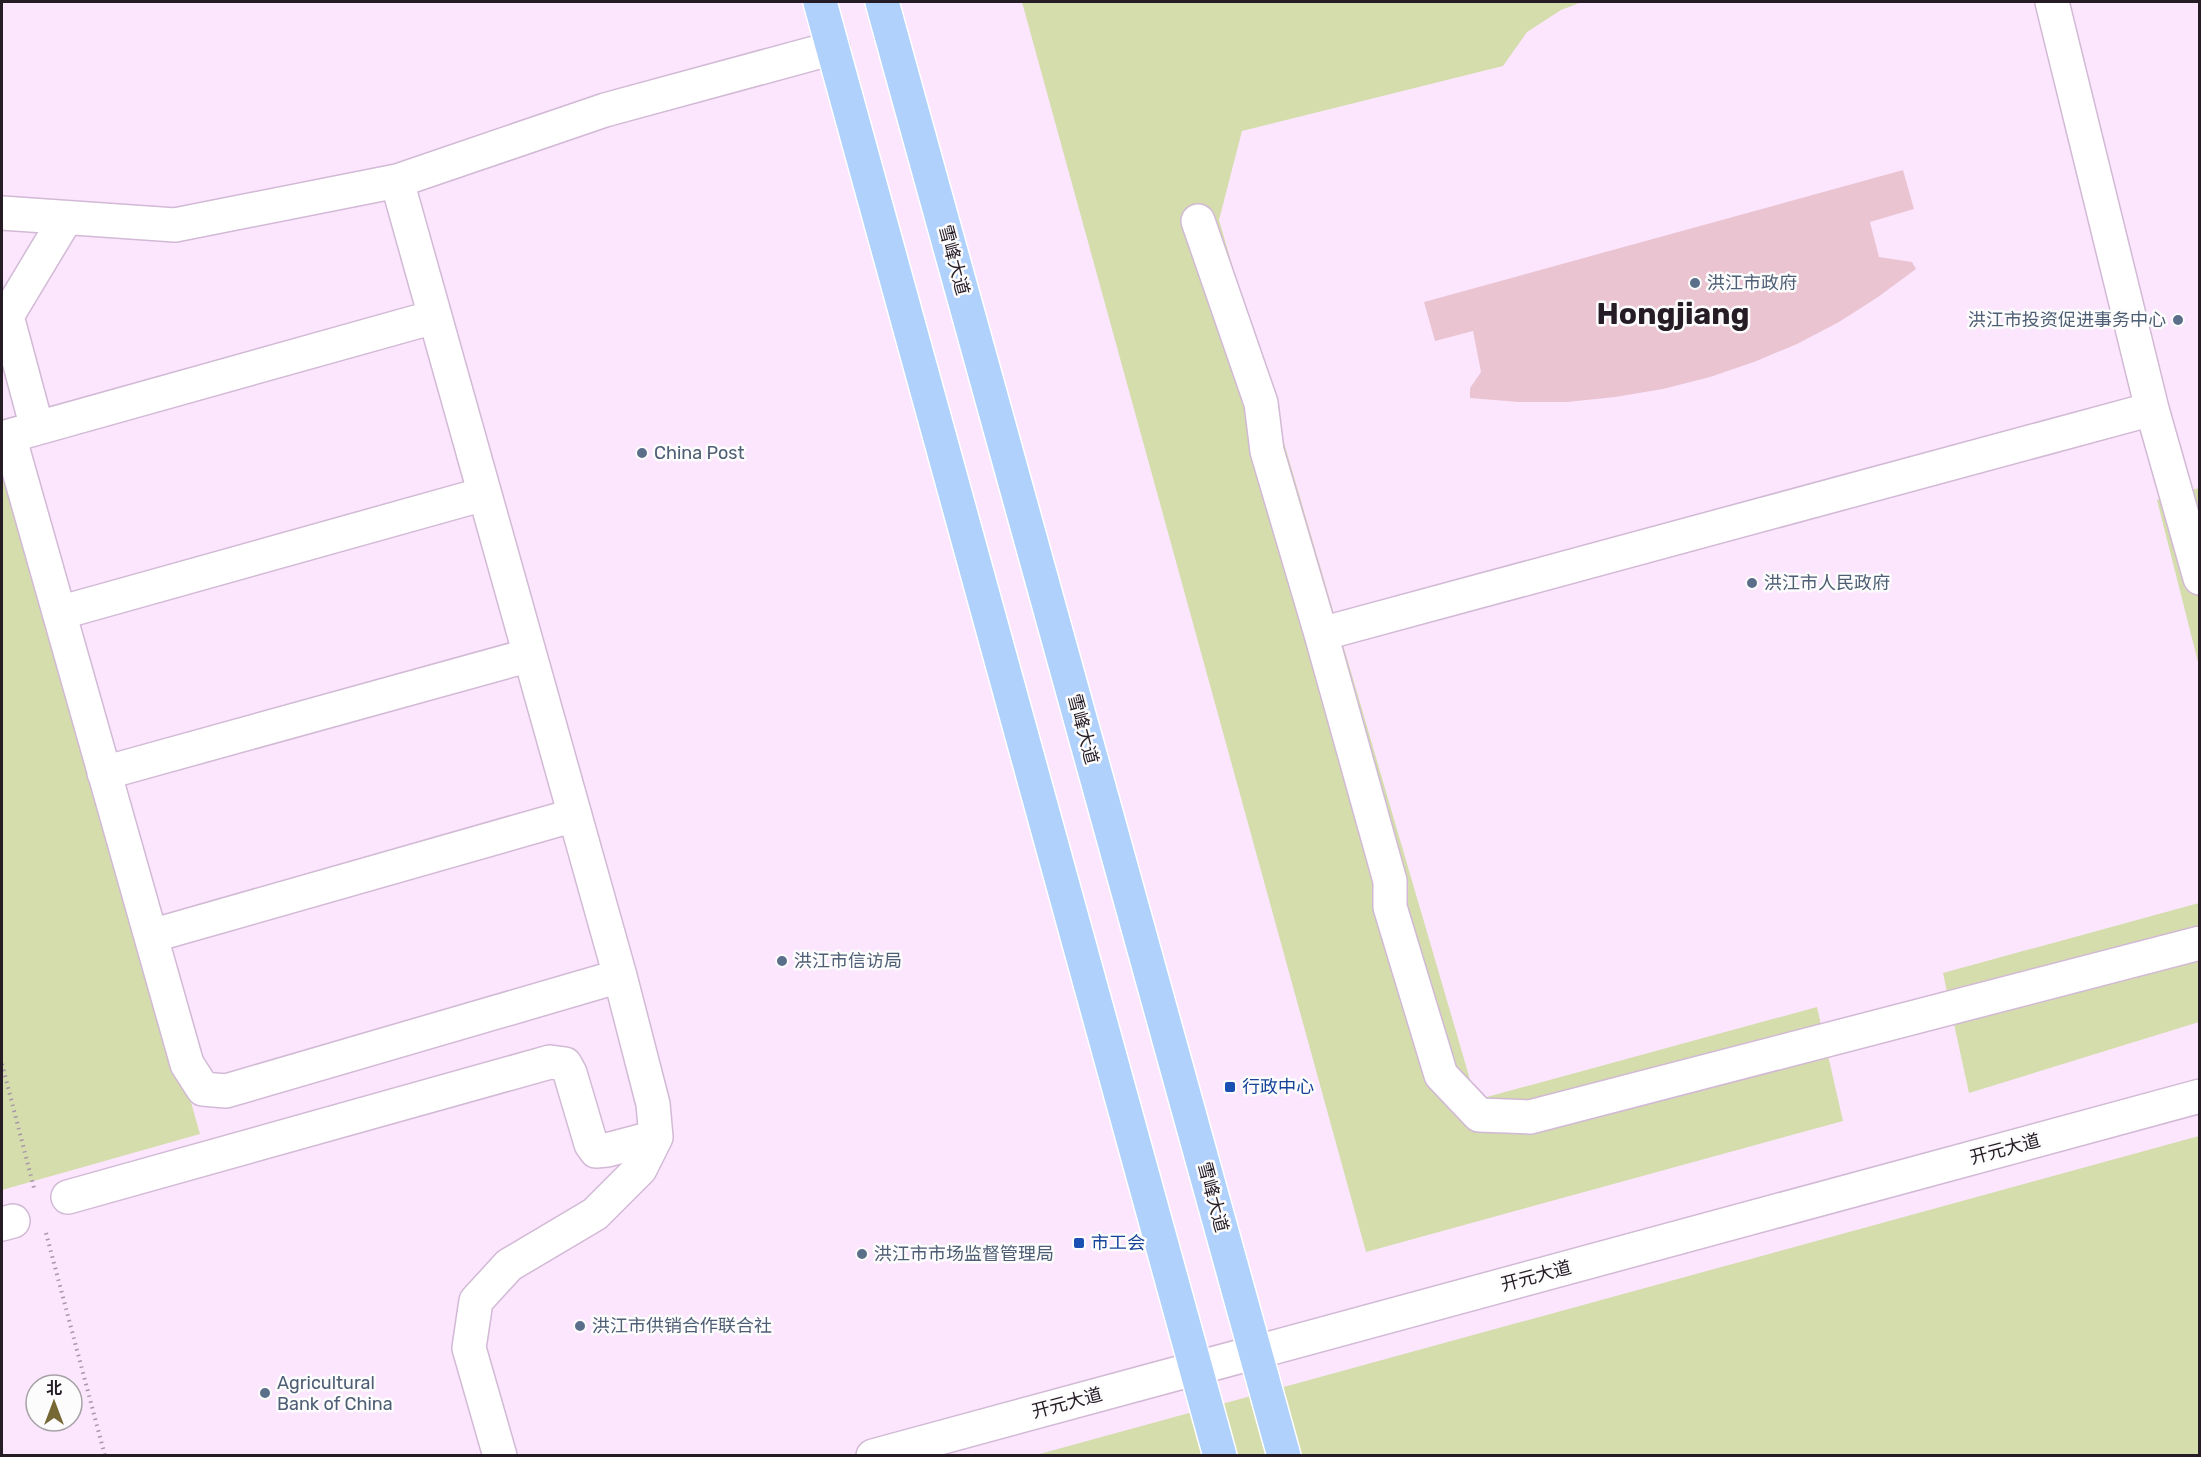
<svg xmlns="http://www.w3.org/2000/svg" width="2201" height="1457" font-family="Rubik,'Noto Sans SC',sans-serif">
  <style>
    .green { fill: #d4ddab }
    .building { fill: #ebc4d2 }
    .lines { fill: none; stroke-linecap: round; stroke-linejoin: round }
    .minor-casing { stroke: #d2b9d5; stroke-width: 36 }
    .major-casing { stroke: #fff; stroke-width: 36 }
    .path { stroke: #a797a9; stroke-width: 4; stroke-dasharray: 1.5 4.5; stroke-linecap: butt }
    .minor { stroke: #fff; stroke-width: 33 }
    .major { stroke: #b1d1fd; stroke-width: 33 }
    .service-dot { fill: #5c6f8a; stroke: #fcfcfc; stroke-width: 2 }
    .transit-dot { fill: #1a4fb4; stroke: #fcfcfc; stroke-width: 2 }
    .labels { text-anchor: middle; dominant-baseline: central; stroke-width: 5; stroke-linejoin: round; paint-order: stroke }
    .street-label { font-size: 18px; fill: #251c26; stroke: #fcfcfc }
    .service-label { font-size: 18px; fill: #4e5e75; stroke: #fcfcfc; text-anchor: start }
    .transit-label { font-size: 18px; fill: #164399; stroke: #fcfcfc; text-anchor: start }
    .town-label { font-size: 30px; font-weight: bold; fill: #251c26; stroke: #fcfcfc }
  </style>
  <rect width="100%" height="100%" fill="#fbe6fe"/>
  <!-- green -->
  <path class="green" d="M1022 2H1582L1561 10 1527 32 1503 66 1242 131 1219 220 1476 1100 1817 1007 1843 1121 1366 1252Z
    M5 446 200 1134 2 1190V447Z
    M2199 488V666L2157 500Z
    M2199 903V1022L1969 1093 1943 973Z
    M2199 1136V1455H1036Z"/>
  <!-- building -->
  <path class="building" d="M1903 170 1914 209 1870 222 1879 257 1912 262 1916 269 1878 297 1839 322 1797 344 1754 362 1710 377 1663 389 1615 397 1567 402H1519L1470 398V388L1481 372 1473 331 1435 341 1424 302Z"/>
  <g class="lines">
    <!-- minor casing -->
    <g class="minor-casing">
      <path id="minor" d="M2052 2 2152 409 2200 578
        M397 181 620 976 653 1104 656 1137 640 1169 595 1214 509 1265 476 1301 469 1348 500 1456
        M2 213 175 225 397 181 605 110 833 48
        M1198 221 1261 403 1267 451 1321 634 1390 881V907L1441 1075 1479 1115 1530 1117 2200 943
        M7 316 37 428
        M2 318 7 316 66 218
        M9 436 187 1064 203 1089 226 1091 620 976
        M2 438 434 317
        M59 613 484 494
        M1321 634 2152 409
        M104 773 530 655
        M151 936 575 815
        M68 1197 550 1062 565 1064 570 1073 591 1144 596 1151 607 1150 656 1137
        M2 1224 13 1221
        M873 1456 2200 1096"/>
    </g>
    <!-- major casing -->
    <g class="major-casing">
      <path id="major" d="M820 2 1220 1456
        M882 2 1284 1456"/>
    </g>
    <!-- path -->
    <path class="path" d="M2 1064 34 1188
      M46 1233 105 1456"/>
    <!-- minor -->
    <use href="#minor" class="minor"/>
    <!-- major -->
    <use href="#major" class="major"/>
  </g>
  <!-- markers -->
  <g class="service-dot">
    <circle cx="1695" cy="283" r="6"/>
    <circle cx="2178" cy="320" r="6"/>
    <circle cx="642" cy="453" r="6"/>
    <circle cx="1752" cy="583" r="6"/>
    <circle cx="782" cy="961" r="6"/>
    <circle cx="862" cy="1254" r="6"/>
    <circle cx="580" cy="1326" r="6"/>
    <circle cx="265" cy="1393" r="6"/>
  </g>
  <g class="transit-dot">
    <rect x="1224" y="1081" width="12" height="12" rx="3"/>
    <rect x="1073" y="1237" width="12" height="12" rx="3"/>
  </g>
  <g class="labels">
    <!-- street labels -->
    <g class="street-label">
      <text transform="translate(954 260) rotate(75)">雪峰大道</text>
      <text transform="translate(1083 729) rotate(75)">雪峰大道</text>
      <text transform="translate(2005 1149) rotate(-15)">开元大道</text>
      <text transform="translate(1213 1197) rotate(75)">雪峰大道</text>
      <text transform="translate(1536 1276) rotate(-15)">开元大道</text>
      <text transform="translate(1067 1403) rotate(-15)">开元大道</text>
    </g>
    <!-- service labels -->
    <g class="service-label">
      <text x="1707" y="283">洪江市政府</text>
      <text x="2166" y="320" text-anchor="end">洪江市投资促进事务中心</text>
      <text x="654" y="453">China Post</text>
      <text x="1764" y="583">洪江市人民政府</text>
      <text x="794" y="961">洪江市信访局</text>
      <text x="874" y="1254">洪江市市场监督管理局</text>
      <text x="592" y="1326">洪江市供销合作联合社</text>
      <text x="277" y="1383">Agricultural<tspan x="277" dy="21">Bank of China</tspan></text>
    </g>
    <!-- transit labels -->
    <g class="transit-label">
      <text x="1242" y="1087">行政中心</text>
      <text x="1091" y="1243">市工会</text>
    </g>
    <!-- town labels -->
    <g class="town-label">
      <text x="1673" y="314">Hongjiang</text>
    </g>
  </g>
  <!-- border -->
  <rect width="2201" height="1457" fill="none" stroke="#251c26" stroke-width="6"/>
  <!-- north arrow -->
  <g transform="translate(54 1403)"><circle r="28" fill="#fcfcfc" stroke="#a6a2a6" stroke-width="1.5"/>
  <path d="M0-4.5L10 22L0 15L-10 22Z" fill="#756835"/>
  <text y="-9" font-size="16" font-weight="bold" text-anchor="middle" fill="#251c26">北</text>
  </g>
</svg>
